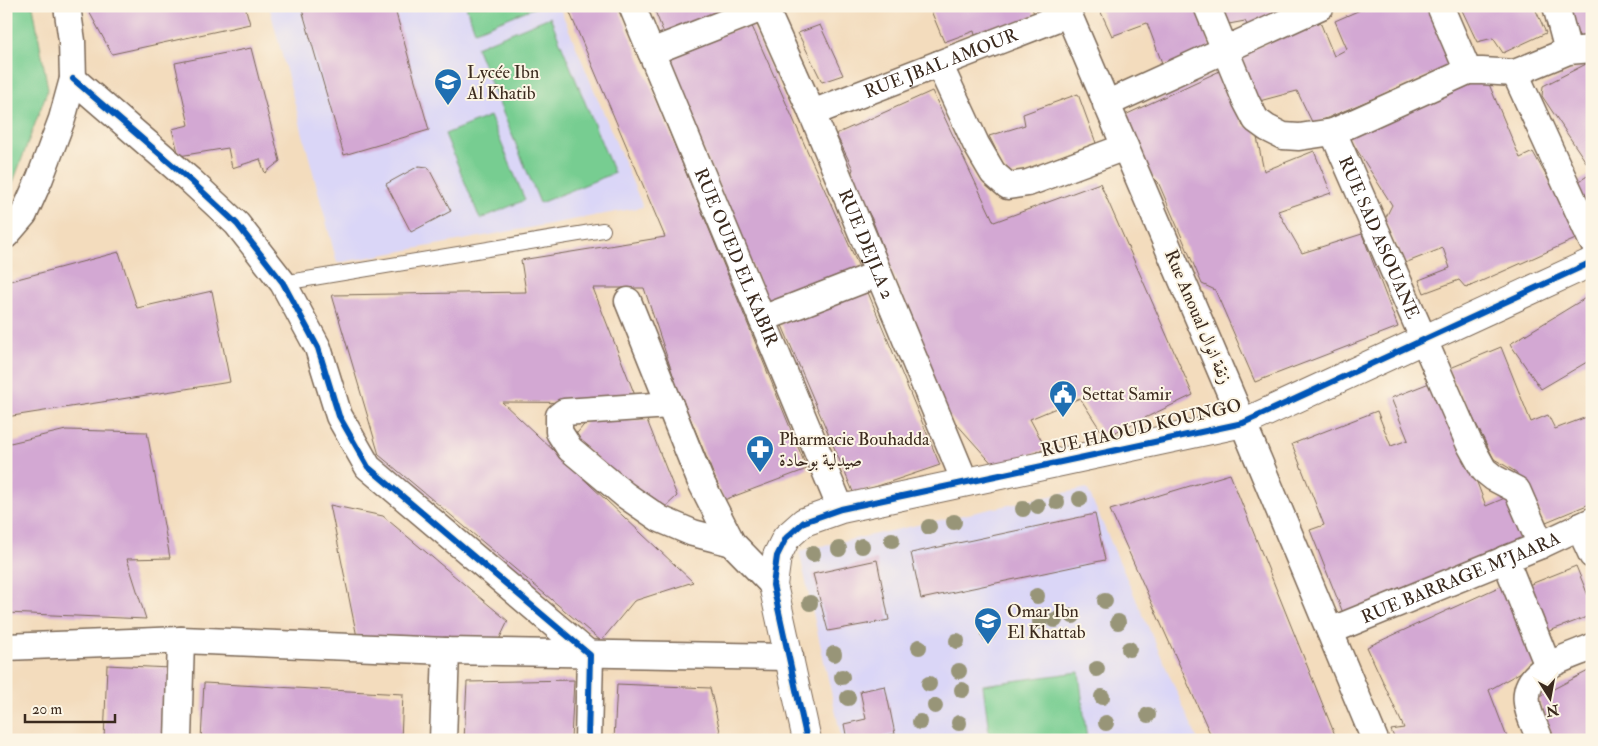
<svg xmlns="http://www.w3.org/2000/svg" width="1598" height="746" font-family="'IM FELL Double Pica',Amiri,serif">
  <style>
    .built { fill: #dad6f7 }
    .green { fill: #77cd91; stroke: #597c58 }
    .building { fill: #d3a8d3 }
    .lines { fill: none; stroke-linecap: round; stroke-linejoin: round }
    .service-casing { stroke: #7b6856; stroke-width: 16 }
    .minor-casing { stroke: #7b6856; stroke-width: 29 }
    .tertiary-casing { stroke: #7b6856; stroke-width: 30 }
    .service { stroke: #fff; stroke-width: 14 }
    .minor { stroke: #fff; stroke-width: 26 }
    .tertiary { stroke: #fff; stroke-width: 28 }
    .cycleway-casing { stroke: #fcf5e5; stroke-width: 9 }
    .cycleway { stroke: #0057b8; stroke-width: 6 }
    .tree { fill: #989578 }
    .labels { text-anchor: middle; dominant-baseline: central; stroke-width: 4; stroke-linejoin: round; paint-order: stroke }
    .street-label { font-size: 18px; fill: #3b2a1e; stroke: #fcf5e5 }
    .poi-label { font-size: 18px; fill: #3b2a1e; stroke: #fcf5e5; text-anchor: start }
  </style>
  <rect width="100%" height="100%" fill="#fcf5e5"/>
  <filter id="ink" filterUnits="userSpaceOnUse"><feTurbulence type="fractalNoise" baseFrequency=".02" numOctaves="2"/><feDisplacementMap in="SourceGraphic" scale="10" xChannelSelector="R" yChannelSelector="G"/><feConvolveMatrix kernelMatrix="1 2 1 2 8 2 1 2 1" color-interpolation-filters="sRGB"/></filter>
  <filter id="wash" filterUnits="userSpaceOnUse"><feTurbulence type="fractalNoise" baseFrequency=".0096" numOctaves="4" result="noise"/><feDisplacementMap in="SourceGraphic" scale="20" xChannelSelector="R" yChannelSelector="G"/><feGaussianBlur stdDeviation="1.12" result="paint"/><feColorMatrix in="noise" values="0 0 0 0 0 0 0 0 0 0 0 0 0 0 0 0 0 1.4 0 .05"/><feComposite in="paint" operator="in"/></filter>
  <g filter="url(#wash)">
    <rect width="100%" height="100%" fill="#f3dcbd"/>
    <!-- built -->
    <path class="built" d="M269 6H559L643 207 337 263Z
      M1087 488 1198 740H842L799 551Z"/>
    <!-- green -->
    <path class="green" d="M6 6H33L48 89 6 201Z
      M466 6H538L475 31Z
      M550 17 614 173 540 203 476 47Z
      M490 116 525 200 480 219 445 134Z
      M1079 672 1087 740H990L983 685Z"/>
    <g id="blocks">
      <!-- building -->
      <path class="building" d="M86 6H245L250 24 112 54Z
        M301 6H394L429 130 344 155Z
        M567 6H618L807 469 724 500 676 384 644 288H593L638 403 502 402 693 582 634 601 601 641 379 455 332 295 526 292 521 260 665 237Z
        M653 6H743L667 41Z
        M929 6H1031L1035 16 976 39 974 31 944 42Z
        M1098 6H1196L1212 50 1172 66 1162 63 1147 23 1112 36Z
        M1221 6H1316L1251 32 1245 21 1229 24Z
        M1369 6H1428L1453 65 1313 124 1297 91 1252 103 1233 57 1320 22 1334 56 1347 49 1335 21Z
        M1460 6H1534L1546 33 1503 53 1493 38 1477 42Z
        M1579 6H1592V37L1583 42 1567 15Z
        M751 24 862 274 772 313 664 56Z
        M820 25 843 75 822 82 798 33Z
        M251 48 280 161 265 173 260 159 232 168 228 148 179 156 172 129 189 125 175 63Z
        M1590 62 1592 63V171L1542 96 1543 86Z
        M1222 70 1243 126 1255 128 1264 171 1314 151 1331 193 1278 211 1302 253 1362 234 1398 327 1255 382 1215 290 1202 284 1158 182 1150 174 1125 115Z
        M1486 77 1520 158 1533 152 1580 237 1466 288 1459 280 1424 293 1419 280 1450 268 1443 248 1405 263 1385 219 1392 205 1345 131Z
        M932 91 994 222 1100 183 1193 395 1105 437 1080 398 1030 419 1046 449 995 467 946 412 872 219 850 177 853 169 836 134Z
        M1078 94 1096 143 1009 176 989 136 1025 125 1023 114Z
        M419 166 428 167 451 211 411 232 386 184Z
        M1592 173V220L1570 187Z
        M119 252 137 308 212 291 230 382 6 417V282Z
        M867 290 940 465 854 494 781 323Z
        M1592 294V359L1541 389 1510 344Z
        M1501 347 1531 422 1548 415 1555 429 1592 415V503L1546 522 1516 472 1494 459 1448 369Z
        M1432 382 1439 383 1486 506 1512 495 1532 546 1345 618 1310 530 1324 525 1292 444 1377 411 1391 446 1408 440 1391 398Z
        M588 420H647L677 496 660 512 573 438Z
        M66 430 147 432 170 558 127 559 146 619 6 613V444Z
        M1230 474 1337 740H1213L1110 510Z
        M330 505 383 516 508 621 498 642 357 637Z
        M1095 514 1105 560 921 599 911 553Z
        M877 560 889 620 828 631 813 574Z
        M1576 566 1592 605V615L1544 633 1526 586Z
        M1503 585 1537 663 1489 690 1508 740H1395L1391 730 1404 728 1367 647Z
        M107 665 170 668 167 740H104Z
        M1592 669V740H1554L1538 697Z
        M574 680 571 740H464L467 682Z
        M204 683 403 694 401 740H201Z
        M617 684 710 688 722 740H614Z
        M885 686 895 734 866 740H847L844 724 866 719 860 691Z"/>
    </g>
  </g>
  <g filter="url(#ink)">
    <use href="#blocks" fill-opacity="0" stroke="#7b6856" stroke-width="1"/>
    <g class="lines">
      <!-- service casing -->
      <g class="service-casing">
        <path id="service" d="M283 283 603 230"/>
      </g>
      <!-- minor casing -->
      <g class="minor-casing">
        <g id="minor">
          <path id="s1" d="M632 6 841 509"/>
          <path id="s2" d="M764 6 812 113 965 482"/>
          <path d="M1065 6 1243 423 1375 740"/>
          <path d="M1207 6 1246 101 1256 120 1267 128 1283 136 1299 137 1333 132 1468 71H1482L1515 73 1568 51 1592 49"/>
          <path d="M1440 6 1468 71"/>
          <path d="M1556 6 1568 51"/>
          <path d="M651 52 765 7"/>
          <path d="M939 64 976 144 993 173 1008 186 1028 183 1125 147"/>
          <path d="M1515 73 1592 241"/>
          <path d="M73 79 191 181 237 224 283 283 318 348 339 416 368 467 590 655 588 740"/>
          <path d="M1106 104 1321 6"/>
          <path id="s3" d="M812 113 1068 14"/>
          <path id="s4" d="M1333 132 1469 443 1484 470 1494 478 1517 490 1541 545"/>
          <path d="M6 235 24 214 40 178 62 119 73 79 72 41 67 6"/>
          <path d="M628 301 700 480 732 543 773 585"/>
          <path d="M762 319 878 274"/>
          <path d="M670 405 564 412 559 416V432L570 449 625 495 660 519 693 533 732 543"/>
          <path d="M1579 527 1592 555"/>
          <path d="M1505 559 1548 666"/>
          <path id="s5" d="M1330 631 1541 545 1592 521"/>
          <path d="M6 647 181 640 446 651 790 657"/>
          <path d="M178 740 181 640"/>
          <path d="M443 740 446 651"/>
          <path d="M1540 740C1536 728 1528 715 1527 703 1522 668 1567 658 1592 647"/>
        </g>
      </g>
      <!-- tertiary casing -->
      <g class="tertiary-casing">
        <path id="tertiary" d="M807 740 773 585 777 556 786 538 804 522 841 509 1243 423 1592 262"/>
      </g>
      <!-- service -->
      <use href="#service" class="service"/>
      <!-- minor -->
      <use href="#minor" class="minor"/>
      <!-- tertiary -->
      <use href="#tertiary" class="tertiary"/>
      <!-- cycleway casing -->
      <g class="cycleway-casing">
        <path id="cycleway" d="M73 79 191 181 237 224 283 283 318 348 339 416 368 467 590 655 588 740
          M807 740 773 585 777 556 786 538 804 522 841 509 1243 423 1592 262"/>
      </g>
      <!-- cycleway -->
      <use href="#cycleway" class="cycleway"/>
    </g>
    <!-- trees -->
    <g class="tree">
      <circle cx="1080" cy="499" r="8"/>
      <circle cx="1057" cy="502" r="8"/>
      <circle cx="1038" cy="506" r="8"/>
      <circle cx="1023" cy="509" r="8"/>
      <circle cx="954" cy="522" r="8"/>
      <circle cx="929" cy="527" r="8"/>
      <circle cx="892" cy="540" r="8"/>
      <circle cx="862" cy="546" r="8"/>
      <circle cx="839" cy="549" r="8"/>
      <circle cx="813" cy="554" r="8"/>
      <circle cx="1037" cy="596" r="8"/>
      <circle cx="1105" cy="601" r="8"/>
      <circle cx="810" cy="603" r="8"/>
      <circle cx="1073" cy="616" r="8"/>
      <circle cx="1055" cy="620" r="8"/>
      <circle cx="1040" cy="622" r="8"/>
      <circle cx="1118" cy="622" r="8"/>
      <circle cx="988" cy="633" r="8"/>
      <circle cx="957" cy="641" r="8"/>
      <circle cx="919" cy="647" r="8"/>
      <circle cx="1129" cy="649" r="8"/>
      <circle cx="834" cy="654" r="8"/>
      <circle cx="1097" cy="669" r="8"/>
      <circle cx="959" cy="671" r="8"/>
      <circle cx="842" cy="677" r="8"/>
      <circle cx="929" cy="684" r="8"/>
      <circle cx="962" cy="690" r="8"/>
      <circle cx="1102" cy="697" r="8"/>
      <circle cx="848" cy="698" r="8"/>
      <circle cx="935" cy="706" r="8"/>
      <circle cx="1148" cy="715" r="8"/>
      <circle cx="920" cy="722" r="8"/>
      <circle cx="959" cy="723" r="8"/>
      <circle cx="1106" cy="723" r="8"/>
    </g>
  </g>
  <!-- icons -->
  <defs>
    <g id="school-pin" transform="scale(1.4375)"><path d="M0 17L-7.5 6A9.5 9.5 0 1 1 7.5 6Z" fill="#1f6fb2" stroke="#fcf5e5"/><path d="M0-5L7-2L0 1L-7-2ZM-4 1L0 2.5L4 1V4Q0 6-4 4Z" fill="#fff"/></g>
    <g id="civic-pin" transform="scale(1.4375)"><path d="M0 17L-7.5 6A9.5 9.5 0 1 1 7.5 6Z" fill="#1f6fb2" stroke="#fcf5e5"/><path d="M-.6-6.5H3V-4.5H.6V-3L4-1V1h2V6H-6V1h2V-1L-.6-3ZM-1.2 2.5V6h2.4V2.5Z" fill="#fff"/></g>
    <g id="pharmacy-pin" transform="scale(1.4375)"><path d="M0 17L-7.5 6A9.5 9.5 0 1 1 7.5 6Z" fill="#1f6fb2" stroke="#fcf5e5"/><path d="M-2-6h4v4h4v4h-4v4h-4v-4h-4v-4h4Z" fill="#fff"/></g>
  </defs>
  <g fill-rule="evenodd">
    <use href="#school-pin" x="448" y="82"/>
    <use href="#civic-pin" x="1063" y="394"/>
    <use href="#pharmacy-pin" x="760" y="449"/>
    <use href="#school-pin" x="988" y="621"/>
  </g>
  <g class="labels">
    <!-- street labels -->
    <g class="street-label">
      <text stroke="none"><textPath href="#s3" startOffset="138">RUE JBAL AMOUR</textPath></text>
      <text stroke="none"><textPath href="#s4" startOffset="115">RUE SAD ASOUANE</textPath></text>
      <text stroke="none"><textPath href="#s2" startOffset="259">RUE DEJLA 2</textPath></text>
      <text stroke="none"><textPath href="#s1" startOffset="272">RUE OUED EL KABIR</textPath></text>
      <text transform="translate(1198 317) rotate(67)">Rue Anoual زنقة انوال</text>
      <text transform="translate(1141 428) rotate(-13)">RUE HAOUD KOUNGO</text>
      <text stroke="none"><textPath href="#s5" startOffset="141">RUE BARRAGE M'JAARA</textPath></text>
    </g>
    <!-- poi labels -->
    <g class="poi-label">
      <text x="467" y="72">Lycée Ibn<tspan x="467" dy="21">Al Khatib</tspan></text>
      <text x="1082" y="394">Settat Samir</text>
      <text x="779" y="439">Pharmacie Bouhadda<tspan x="779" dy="21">صيدلية بوحادة</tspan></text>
      <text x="1007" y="611">Omar Ibn<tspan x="1007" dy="21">El Khattab</tspan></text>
    </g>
  </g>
  <!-- margin -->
  <rect width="1598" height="746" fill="none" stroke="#fcf5e5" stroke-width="25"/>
  <!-- north arrow -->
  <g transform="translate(1550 698) rotate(169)" stroke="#fcf5e5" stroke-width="4" paint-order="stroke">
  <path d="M0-4L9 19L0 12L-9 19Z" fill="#3b2a1e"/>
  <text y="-8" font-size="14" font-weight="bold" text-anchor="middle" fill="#3b2a1e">N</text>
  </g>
  <!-- scale -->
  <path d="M25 714v8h90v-8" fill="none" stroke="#3b2a1e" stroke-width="2.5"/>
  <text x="32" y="714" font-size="15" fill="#3b2a1e" stroke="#fcf5e5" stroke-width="4" paint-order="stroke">20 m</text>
</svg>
